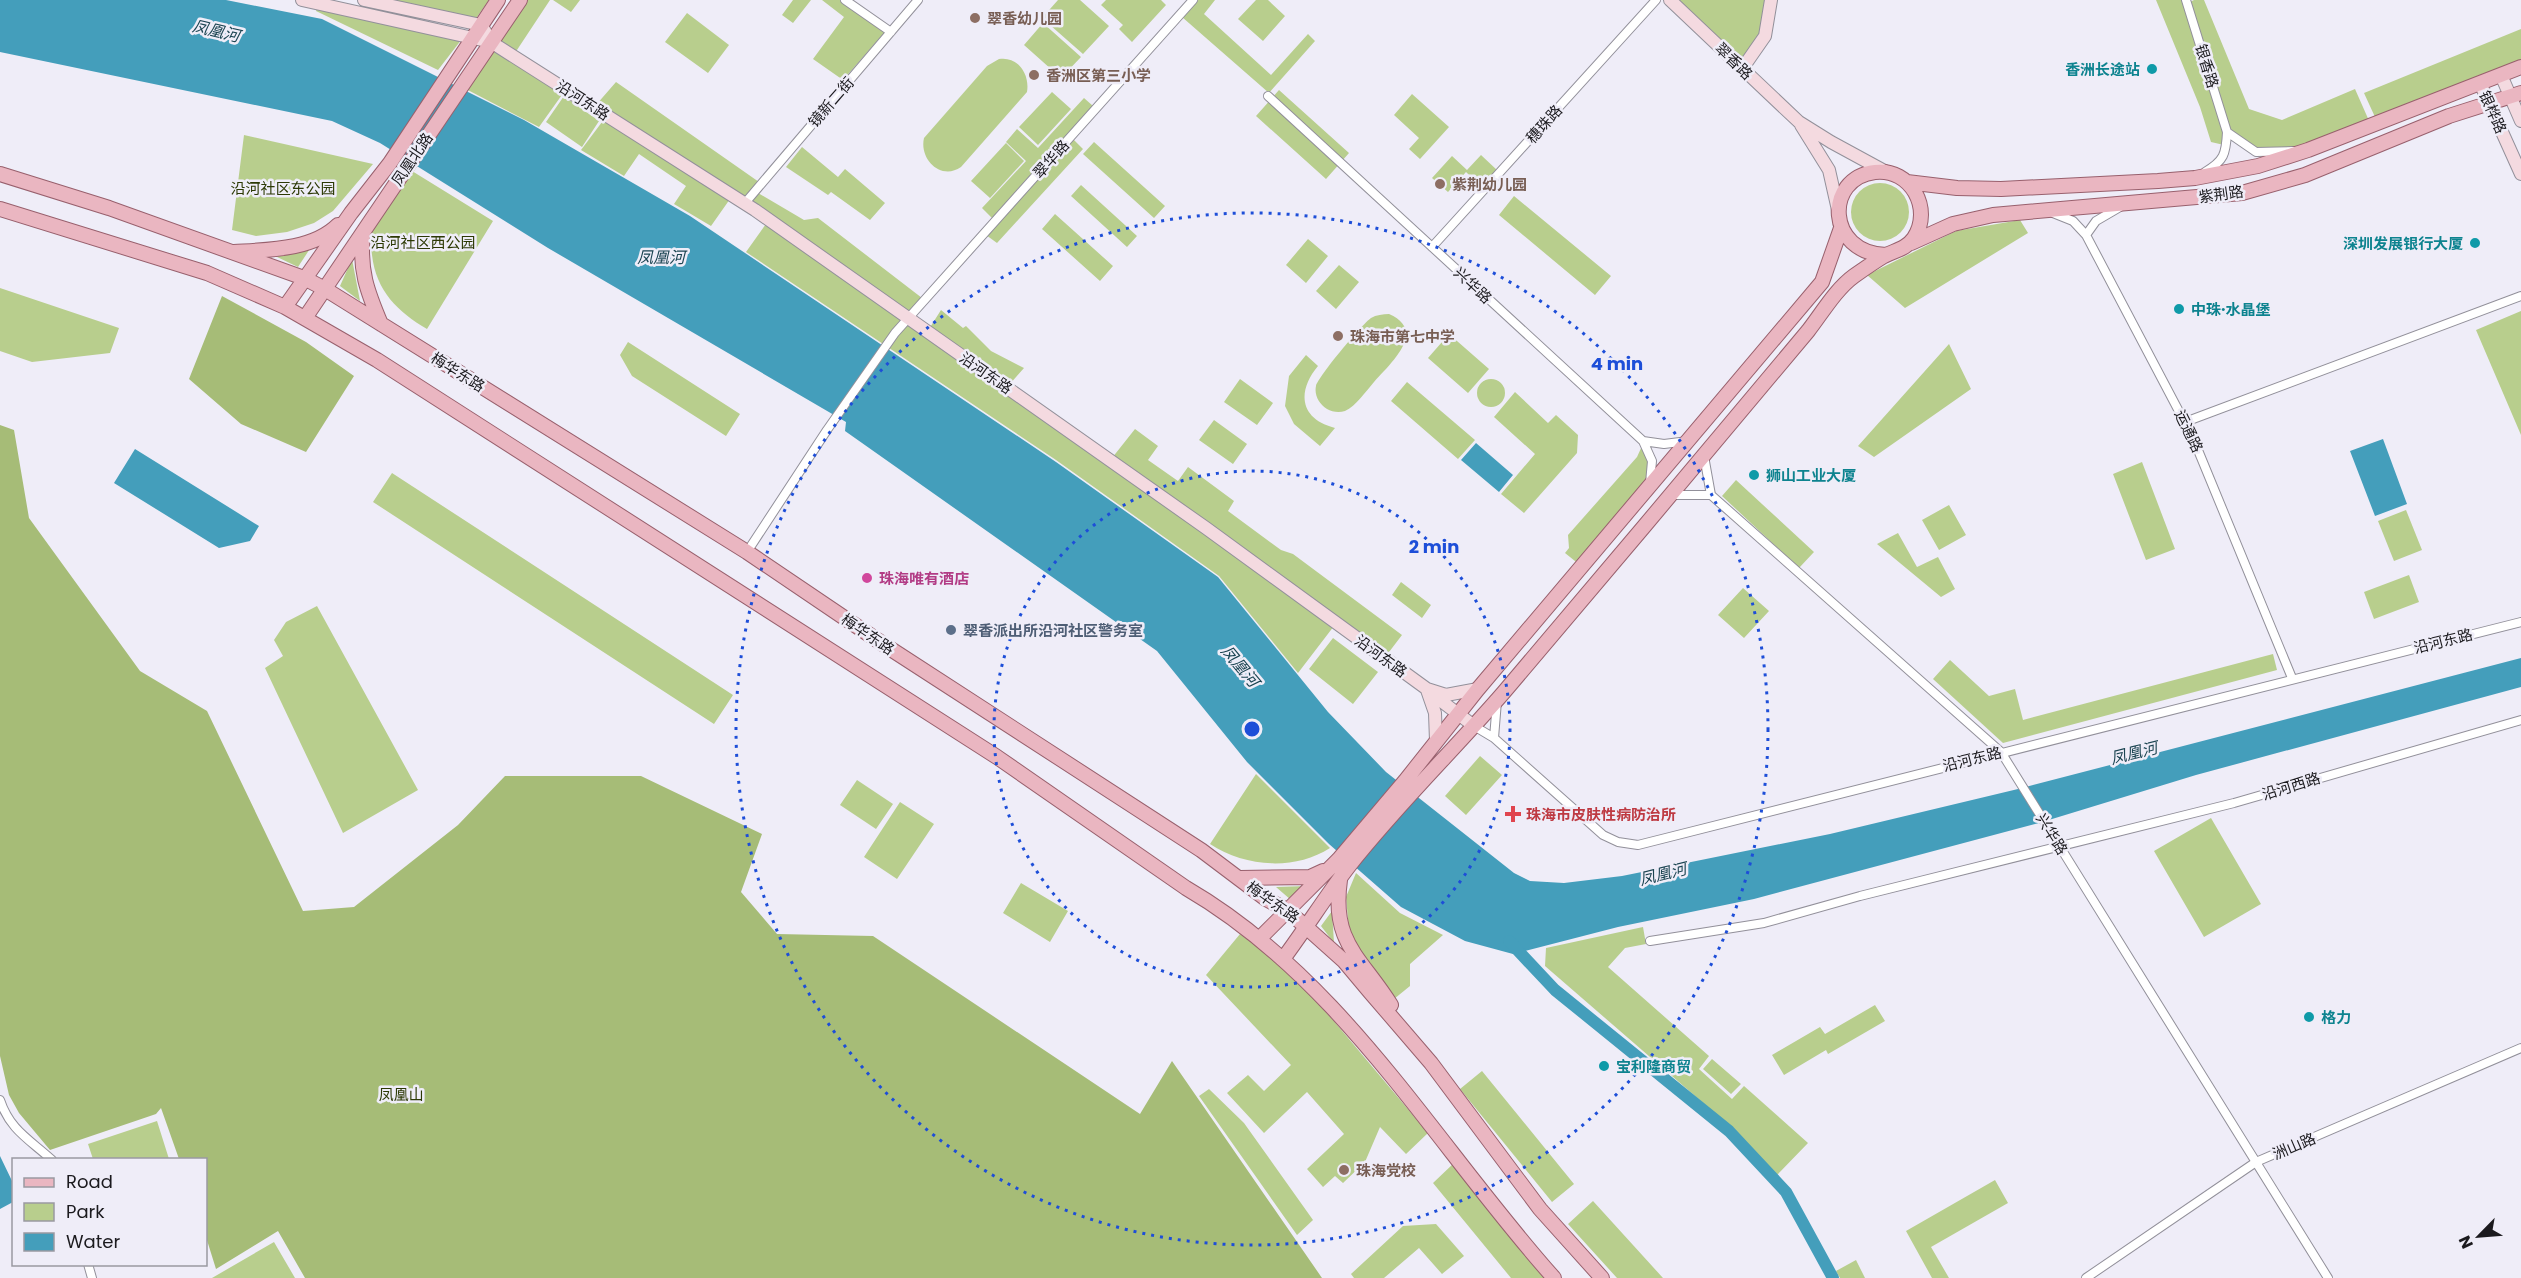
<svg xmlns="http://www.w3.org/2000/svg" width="2521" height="1278" font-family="Poppins,'Noto Sans SC',sans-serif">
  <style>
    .green { fill: #b8ce8d }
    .forest { fill: #a6bc77 }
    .water { fill: #449ebb }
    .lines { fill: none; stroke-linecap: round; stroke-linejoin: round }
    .canal { stroke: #449ebb; stroke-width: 12 }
    .street-casing { stroke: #92909a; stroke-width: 10 }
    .secondary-casing { stroke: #92909a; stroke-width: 14 }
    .primary-casing { stroke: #98606d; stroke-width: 16 }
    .street { stroke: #fff; stroke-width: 8 }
    .secondary { stroke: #f4dae0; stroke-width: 12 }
    .primary { stroke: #eab6c1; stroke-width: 14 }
    .ring { fill: none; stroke: #1d4ed8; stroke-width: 3; stroke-dasharray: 3 6 }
    .education-dot { fill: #8d6e63; stroke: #efedf8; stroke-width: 2 }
    .culture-dot { fill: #0f9aa8; stroke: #efedf8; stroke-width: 2 }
    .hotel-dot { fill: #d1479c; stroke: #efedf8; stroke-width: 2 }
    .service-dot { fill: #5c6f8a; stroke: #efedf8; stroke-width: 2 }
    .health-dot { fill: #e0444e; stroke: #efedf8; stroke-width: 2 }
    .labels { text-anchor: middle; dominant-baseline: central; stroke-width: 5; stroke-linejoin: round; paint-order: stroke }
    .education-label { font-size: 15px; font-weight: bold; fill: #785e54; stroke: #efedf8; text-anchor: start }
    .street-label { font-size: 15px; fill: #1b1a1e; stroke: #efedf8 }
    .culture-label { font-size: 15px; font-weight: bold; fill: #0d838f; stroke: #efedf8; text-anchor: start }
    .park-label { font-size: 15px; fill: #2c3904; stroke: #efedf8 }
    .hotel-label { font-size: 15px; font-weight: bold; fill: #b23c85; stroke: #efedf8; text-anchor: start }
    .service-label { font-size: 15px; font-weight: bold; fill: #4e5e75; stroke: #efedf8; text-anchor: start }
    .health-label { font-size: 15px; font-weight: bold; fill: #be3a42; stroke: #efedf8; text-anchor: start }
    .water-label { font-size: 16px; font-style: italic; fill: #1b4451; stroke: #efedf8 }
    .centre { fill: #1d4ed8; stroke: #efedf8; stroke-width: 3 }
    .ring-label { font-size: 18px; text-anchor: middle; font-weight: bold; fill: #1d4ed8; stroke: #efedf8; stroke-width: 5; stroke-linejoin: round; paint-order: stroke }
  </style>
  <rect width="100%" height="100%" fill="#efedf8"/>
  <!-- green -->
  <path class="green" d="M319 0 465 35 438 70 316 11Z
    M377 0H489L472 24Z
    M523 0H550L515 53 495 40Z
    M553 0H580L571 12Z
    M793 0H811L793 23 782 15Z
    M822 0H840L885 32 843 80 813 59 844 17Z
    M1058 0H1080L1109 26 1083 54 1042 18Z
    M1106 0H1161L1166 5 1132 42 1119 29 1123 25 1101 5Z
    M1198 0H1215L1204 14 1271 75 1308 34 1315 41 1269 93 1182 17Z
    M1256 0H1268L1285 16 1263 41 1238 19Z
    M1675 0H1767L1761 33 1740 63Z
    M2156 0H2183L2225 133 2224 145 2211 142 2200 107Z
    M2194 0H2204L2249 109 2282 120 2355 89 2370 123 2307 147 2257 149 2230 130 2190 2Z
    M687 13 729 45 708 73 665 42Z
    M1043 23 1081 57 1061 78 1024 45Z
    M2521 29V60L2375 117 2364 93Z
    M492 45 564 92 539 127 462 87Z
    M999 59C1018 56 1030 74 1027 92L961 167C941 181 919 159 924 138L987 66Z
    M616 82 759 182 744 199 596 105Z
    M1279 90 1349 153 1326 179 1256 116Z
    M1052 92 1071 109 1038 145 1019 127Z
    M1412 94 1449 127 1420 159 1409 149 1419 138 1394 115Z
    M564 96 599 121 582 147 546 122Z
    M1084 98 1093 106 992 218 982 208 1026 161 1006 142 1017 129 1038 148Z
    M605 118 730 199 711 226 674 204 686 186 639 154 624 176 581 150Z
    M244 135 373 164 333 211 314 223 287 232 256 236 232 230Z
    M1073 139 1083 149 997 243 986 235Z
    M1094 142 1165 206 1154 218 1083 154Z
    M1006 143 1024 161 990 198 971 181Z
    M802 147 838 177 845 169 885 203 870 220 831 192 828 195 786 167Z
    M1481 155 1498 171 1483 188 1466 172 1448 192 1432 178 1452 156 1467 170Z
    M412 171 493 221 427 329C398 312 376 291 372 255 371 247 371 236 373 228 377 216 403 183 412 171Z
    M1851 212a29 29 0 1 1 58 0a29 29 0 1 1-58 0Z
    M1081 185 1137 236 1127 247 1071 196Z
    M758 193 804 220 818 218 922 298 908 314 749 202Z
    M1514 196 1611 276 1595 295 1499 215Z
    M1055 214 1113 266 1100 281 1042 229Z
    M2020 220 2028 233 1905 308 1867 275 1956 231Z
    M768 221 1334 626 1298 673 1219 576 1056 460 746 252Z
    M317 238 298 267 275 256Z
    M1308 239 1328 256 1306 283 1286 265Z
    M352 259 360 301 340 286Z
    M1339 265 1359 282 1336 309 1316 291Z
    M0 288 119 328 110 353 32 362 0 351Z
    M941 310 963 328 966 326 991 351 1024 368 1009 385 929 329Z
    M2521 311V435L2476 330Z
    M1389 314C1428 331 1390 364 1374 382 1366 391 1356 406 1345 411 1339 413 1332 412 1327 409 1319 404 1314 395 1316 386 1318 377 1362 324 1371 318 1376 315 1383 314 1389 314Z
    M1449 334 1489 369 1468 393 1428 358Z
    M628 342 740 414 726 436 632 376 620 355Z
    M1949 344 1971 389 1874 457 1858 446Z
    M1306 355 1318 366C1297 391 1299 419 1335 428L1320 446 1294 424 1285 406 1289 376Z
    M1477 393a14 14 0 1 1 28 0a14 14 0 1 1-28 0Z
    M1240 379 1273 403 1257 425 1224 402Z
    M1407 382 1475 440 1458 459 1391 401Z
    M1515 392 1548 423 1556 415 1578 435 1577 453 1524 513 1501 494 1535 454 1494 417Z
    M1214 420 1247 444 1233 464 1199 440Z
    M1135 429 1158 446 1148 460 1178 481 1188 467 1234 501 1228 511 1281 550 1293 554 1402 635 1386 656 1112 458Z
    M1642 446 1649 461 1646 487 1580 565 1565 553 1569 548 1568 535 1637 457Z
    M2142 462 2175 549 2146 560 2113 474Z
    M392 473 733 695 714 724 373 502Z
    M1736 480 1814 552 1799 568 1722 496Z
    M1949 505 1966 535 1939 550 1922 520Z
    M2406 510 2422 550 2394 561 2378 521Z
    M1898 533 1917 567 1938 557 1955 589 1941 597 1877 544Z
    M2409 575 2419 602 2374 619 2364 592Z
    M1401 582 1431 605 1422 618 1392 595Z
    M1743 588 1769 611 1744 638 1718 615Z
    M317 606 418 790 343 833 265 668 283 656 274 640 286 622Z
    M1333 638 1378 672 1353 704 1309 669Z
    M2273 654 2277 670 2003 743 1933 679 1950 660 1989 696 2015 689 2023 720Z
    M1480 756 1502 775 1466 815 1445 796Z
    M1256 774 1330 848C1294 871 1245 867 1210 844Z
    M857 780 893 804 876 829 840 805Z
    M900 802 934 824 897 879 864 857Z
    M2211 818 2261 904 2204 937 2154 851Z
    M1356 873 1400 913 1443 935 1410 964V986L1394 999 1358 952 1349 930 1346 897Z
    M1021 883 1068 911 1050 942 1003 913Z
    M1307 886 1291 900 1276 887Z
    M1332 911 1334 943 1321 926Z
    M1643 927 1646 944 1625 948 1608 967 1709 1056 1699 1069 1732 1099 1744 1086 1808 1143 1777 1175 1732 1128 1545 966 1546 948Z
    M1240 934 1280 962 1333 1020 1428 1133 1406 1154 1380 1127 1365 1162 1343 1183 1335 1176 1323 1187 1307 1169 1344 1134 1307 1092 1264 1133 1227 1093 1248 1075 1264 1091 1291 1065 1206 975Z
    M1875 1005 1885 1021 1828 1054 1826 1050 1784 1075 1772 1055 1820 1027 1825 1034Z
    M1712 1059 1741 1084 1731 1094 1703 1069Z
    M1482 1071 1574 1184 1552 1202 1460 1089Z
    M1209 1089 1244 1123 1313 1220 1297 1235 1199 1096Z
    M157 1121 169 1159H93L88 1144Z
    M1454 1163 1550 1278H1511L1433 1183Z
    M1995 1180 2008 1203 1931 1247 1949 1278H1932L1906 1231Z
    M1593 1201 1663 1278H1617L1568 1224Z
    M1436 1224 1464 1256 1442 1274 1419 1248 1384 1278H1354L1351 1274 1403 1226Z
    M274 1242 295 1278H212Z
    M1856 1260 1865 1278H1840L1836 1271Z"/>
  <!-- forest -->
  <path class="forest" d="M222 296 306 342 354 376 306 452 241 424 189 379Z
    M0 425 14 430 29 518 140 671 207 711 303 911 354 907 458 825 505 776H641L762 834 741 892 777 934 873 936 1140 1114 1172 1061 1322 1278H305L278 1231 216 1269 206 1237V1160L179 1159 161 1108 156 1114 50 1150 19 1113 9 1095 0 1056Z"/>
  <!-- water -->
  <path class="water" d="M0 0H226L322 19 524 120 690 216 1056 462 1218 577 1328 712 1386 772 1514 873 1530 881 1564 883 1622 876 1830 834 2018 789 2521 658V687L2196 775 2039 823 1754 899 1618 927 1513 954 1465 941 1401 907 1329 844 1247 762 1157 651 845 431 846 422 548 248 380 143 332 121 0 52Z
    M2383 439 2407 504 2375 516 2350 451Z
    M1476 443 1513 475 1499 492 1461 460Z
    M135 449 259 526 250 541 219 548 114 483Z
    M0 1156 13 1183V1202L0 1209Z"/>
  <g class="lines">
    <!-- canal -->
    <path class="canal" d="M1509 941 1555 990 1729 1131 1786 1192 1833 1278"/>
    <!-- street casing -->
    <g class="street-casing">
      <path id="street" d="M845 0 891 32
        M2186 0 2227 132C2226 154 2224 161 2205 172
        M1268 96 1643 441 1664 444 1688 441
        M2227 132 2256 152 2293 151
        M745 203 918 0
        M2053 213 2073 221 2086 235 2193 438 2292 678
        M2086 235 2096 221 2120 207
        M1432 247 1656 0
        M2185 422 2521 296
        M1643 441 1652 461 1650 483
        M1704 456 1711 495 2001 752 2328 1278
        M1671 495H1711
        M747 552 827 430 895 333 1193 0
        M1497 701 1494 738 1603 835 1618 842 1638 845 2521 622
        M1474 726 1494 738
        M1650 941 1764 923 1860 896 2234 803 2521 720
        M0 1100C10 1130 29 1139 52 1160
        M88 1264 92 1278
        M2086 1278 2256 1162 2521 1048"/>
    </g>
    <!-- secondary casing -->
    <g class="secondary-casing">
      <path id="secondary" d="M302 0 491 42 755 210 1206 528 1427 689 1446 695 1478 689
        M364 0 481 25 486 33
        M1670 0 1799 122 1831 142 1888 173
        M1742 69 1765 36 1771 0
        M2501 75 2521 121
        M2480 83 2521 174
        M1801 125 1829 170 1838 210
        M1427 690 1435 713 1436 741
        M1432 694 1474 726"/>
    </g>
    <!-- primary casing -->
    <g class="primary-casing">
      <path id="primary" d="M0 174 109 208 304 278 325 289 747 552 883 644 1201 850 1266 899 1287 910 1344 961 1370 992 1431 1063 1540 1209 1602 1278
        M1907 182 1957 188 2001 189 2158 181 2195 178 2258 166 2308 150 2521 67
        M0 209 207 273 285 307 377 360 997 757 1186 888C1344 980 1435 1145 1554 1278
        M363 233C359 270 367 291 381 324
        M1911 243 1953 224 1993 215 2242 193 2305 175 2449 116 2521 93
        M234 252C268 250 313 250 338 225
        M285 307 351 213 390 163 498 0
        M305 318 520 0
        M1240 878 1310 877 1323 871
        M1340 880C1331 943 1361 957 1391 1005
        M1259 939 1339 859 1405 781 1478 689 1822 282 1841 228
        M1283 959C1306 928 1326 896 1349 866 1397 805 1453 751 1504 692 1606 572 1707 452 1808 331 1822 313 1836 289 1854 276 1864 269 1874 262 1884 256 1896 250 1906 249 1914 238 1933 209 1911 168 1875 172 1824 178 1826 253 1886 255"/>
    </g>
    <!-- street -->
    <use href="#street" class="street"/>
    <!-- secondary -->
    <use href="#secondary" class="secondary"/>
    <!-- primary -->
    <use href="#primary" class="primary"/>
  </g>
  <!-- distance rings -->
  <g class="ring">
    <circle cx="1252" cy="729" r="258"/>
    <circle cx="1252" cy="729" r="516"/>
  </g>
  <!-- markers -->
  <g class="education-dot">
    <circle cx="975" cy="18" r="6"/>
    <circle cx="1034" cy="75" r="6"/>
    <circle cx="1440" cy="184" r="6"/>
    <circle cx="1338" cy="336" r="6"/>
    <circle cx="1344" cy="1170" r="6"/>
  </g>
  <g class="culture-dot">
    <circle cx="2152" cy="69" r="6"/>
    <circle cx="2475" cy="243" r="6"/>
    <circle cx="2179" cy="309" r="6"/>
    <circle cx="1754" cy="475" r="6"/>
    <circle cx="2309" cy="1017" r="6"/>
    <circle cx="1604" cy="1066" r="6"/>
  </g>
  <circle class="hotel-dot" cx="867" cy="578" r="6"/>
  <circle class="service-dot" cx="951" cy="630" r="6"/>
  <path class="health-dot" d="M1510 805h6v6h6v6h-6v6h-6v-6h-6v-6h6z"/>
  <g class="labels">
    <!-- education labels -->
    <g class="education-label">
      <text x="987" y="18">翠香幼儿园</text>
      <text x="1046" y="75">香洲区第三小学</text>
      <text x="1452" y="184">紫荆幼儿园</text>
      <text x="1350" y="336">珠海市第七中学</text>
      <text x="1356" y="1170">珠海党校</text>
    </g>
    <!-- street labels -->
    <g class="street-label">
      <text transform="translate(1734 61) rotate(44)">翠香路</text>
      <text transform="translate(2207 66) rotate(73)">银香路</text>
      <text transform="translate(583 100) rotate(33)">沿河东路</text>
      <text transform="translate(831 102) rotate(-49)">镜新二街</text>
      <text transform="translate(2493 112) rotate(66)">银桦路</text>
      <text transform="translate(1544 124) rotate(-48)">穗珠路</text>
      <text transform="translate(412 159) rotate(-56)">凤凰北路</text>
      <text transform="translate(1051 159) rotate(-48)">翠华路</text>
      <text transform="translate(2221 194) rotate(-8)">紫荆路</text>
      <text transform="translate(1473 285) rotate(43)">兴华路</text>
      <text transform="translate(458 372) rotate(32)">梅华东路</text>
      <text transform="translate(986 373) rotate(35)">沿河东路</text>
      <text transform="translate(2189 431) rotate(64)">运通路</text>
      <text transform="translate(868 634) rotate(34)">梅华东路</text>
      <text transform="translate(2443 641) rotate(-14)">沿河东路</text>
      <text transform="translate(1381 656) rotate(36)">沿河东路</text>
      <text transform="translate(1972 759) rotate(-14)">沿河东路</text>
      <text transform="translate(2291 786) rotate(-17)">沿河西路</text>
      <text transform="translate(2052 834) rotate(58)">兴华路</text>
      <text transform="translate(1273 902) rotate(35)">梅华东路</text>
      <text transform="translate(2294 1146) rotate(-23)">洲山路</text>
    </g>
    <!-- culture labels -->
    <g class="culture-label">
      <text x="2140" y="69" text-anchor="end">香洲长途站</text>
      <text x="2463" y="243" text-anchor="end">深圳发展银行大厦</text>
      <text x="2191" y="309">中珠·水晶堡</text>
      <text x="1766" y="475">狮山工业大厦</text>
      <text x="2321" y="1017">格力</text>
      <text x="1616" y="1066">宝利隆商贸</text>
    </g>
    <!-- park labels -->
    <g class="park-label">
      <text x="283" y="188">沿河社区东公园</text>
      <text x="423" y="242">沿河社区西公园</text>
      <text x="401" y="1094">凤凰山</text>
    </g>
    <!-- hotel labels -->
    <g class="hotel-label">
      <text x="879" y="578">珠海唯有酒店</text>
    </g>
    <!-- service labels -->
    <g class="service-label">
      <text x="963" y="630">翠香派出所沿河社区警务室</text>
    </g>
    <!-- health labels -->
    <g class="health-label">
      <text x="1526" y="814">珠海市皮肤性病防治所</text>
    </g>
    <!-- water labels -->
    <g class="water-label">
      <text transform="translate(216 31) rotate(13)">凤凰河</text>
      <text x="661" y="257">凤凰河</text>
      <text transform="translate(1240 666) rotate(50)">凤凰河</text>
      <text transform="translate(2134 753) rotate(-14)">凤凰河</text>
      <text transform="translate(1663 874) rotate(-14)">凤凰河</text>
    </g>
  </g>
  <circle cx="1252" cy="729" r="9" class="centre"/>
  <g class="ring-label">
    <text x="1617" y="370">4 min</text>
    <text x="1434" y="553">2 min</text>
  </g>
  <!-- legend -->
  <rect x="12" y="1158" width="195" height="108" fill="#efedf8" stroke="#9a99a1" stroke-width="1.5"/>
  <rect x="24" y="1178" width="30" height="9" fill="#eab6c1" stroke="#9a99a1" stroke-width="1.5"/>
  <text x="66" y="1188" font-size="18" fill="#1b1a1e">Road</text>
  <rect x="24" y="1203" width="30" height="18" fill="#b8ce8d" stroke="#9a99a1" stroke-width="1.5"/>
  <text x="66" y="1218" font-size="18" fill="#1b1a1e">Park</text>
  <rect x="24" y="1233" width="30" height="18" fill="#449ebb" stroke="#9a99a1" stroke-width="1.5"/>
  <text x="66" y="1248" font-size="18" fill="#1b1a1e">Water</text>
  <!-- north arrow -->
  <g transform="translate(2479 1236) rotate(245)" stroke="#efedf8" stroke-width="4.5" paint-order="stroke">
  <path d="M0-4.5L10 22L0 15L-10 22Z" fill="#1b1a1e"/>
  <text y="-9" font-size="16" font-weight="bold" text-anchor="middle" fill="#1b1a1e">N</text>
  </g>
</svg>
